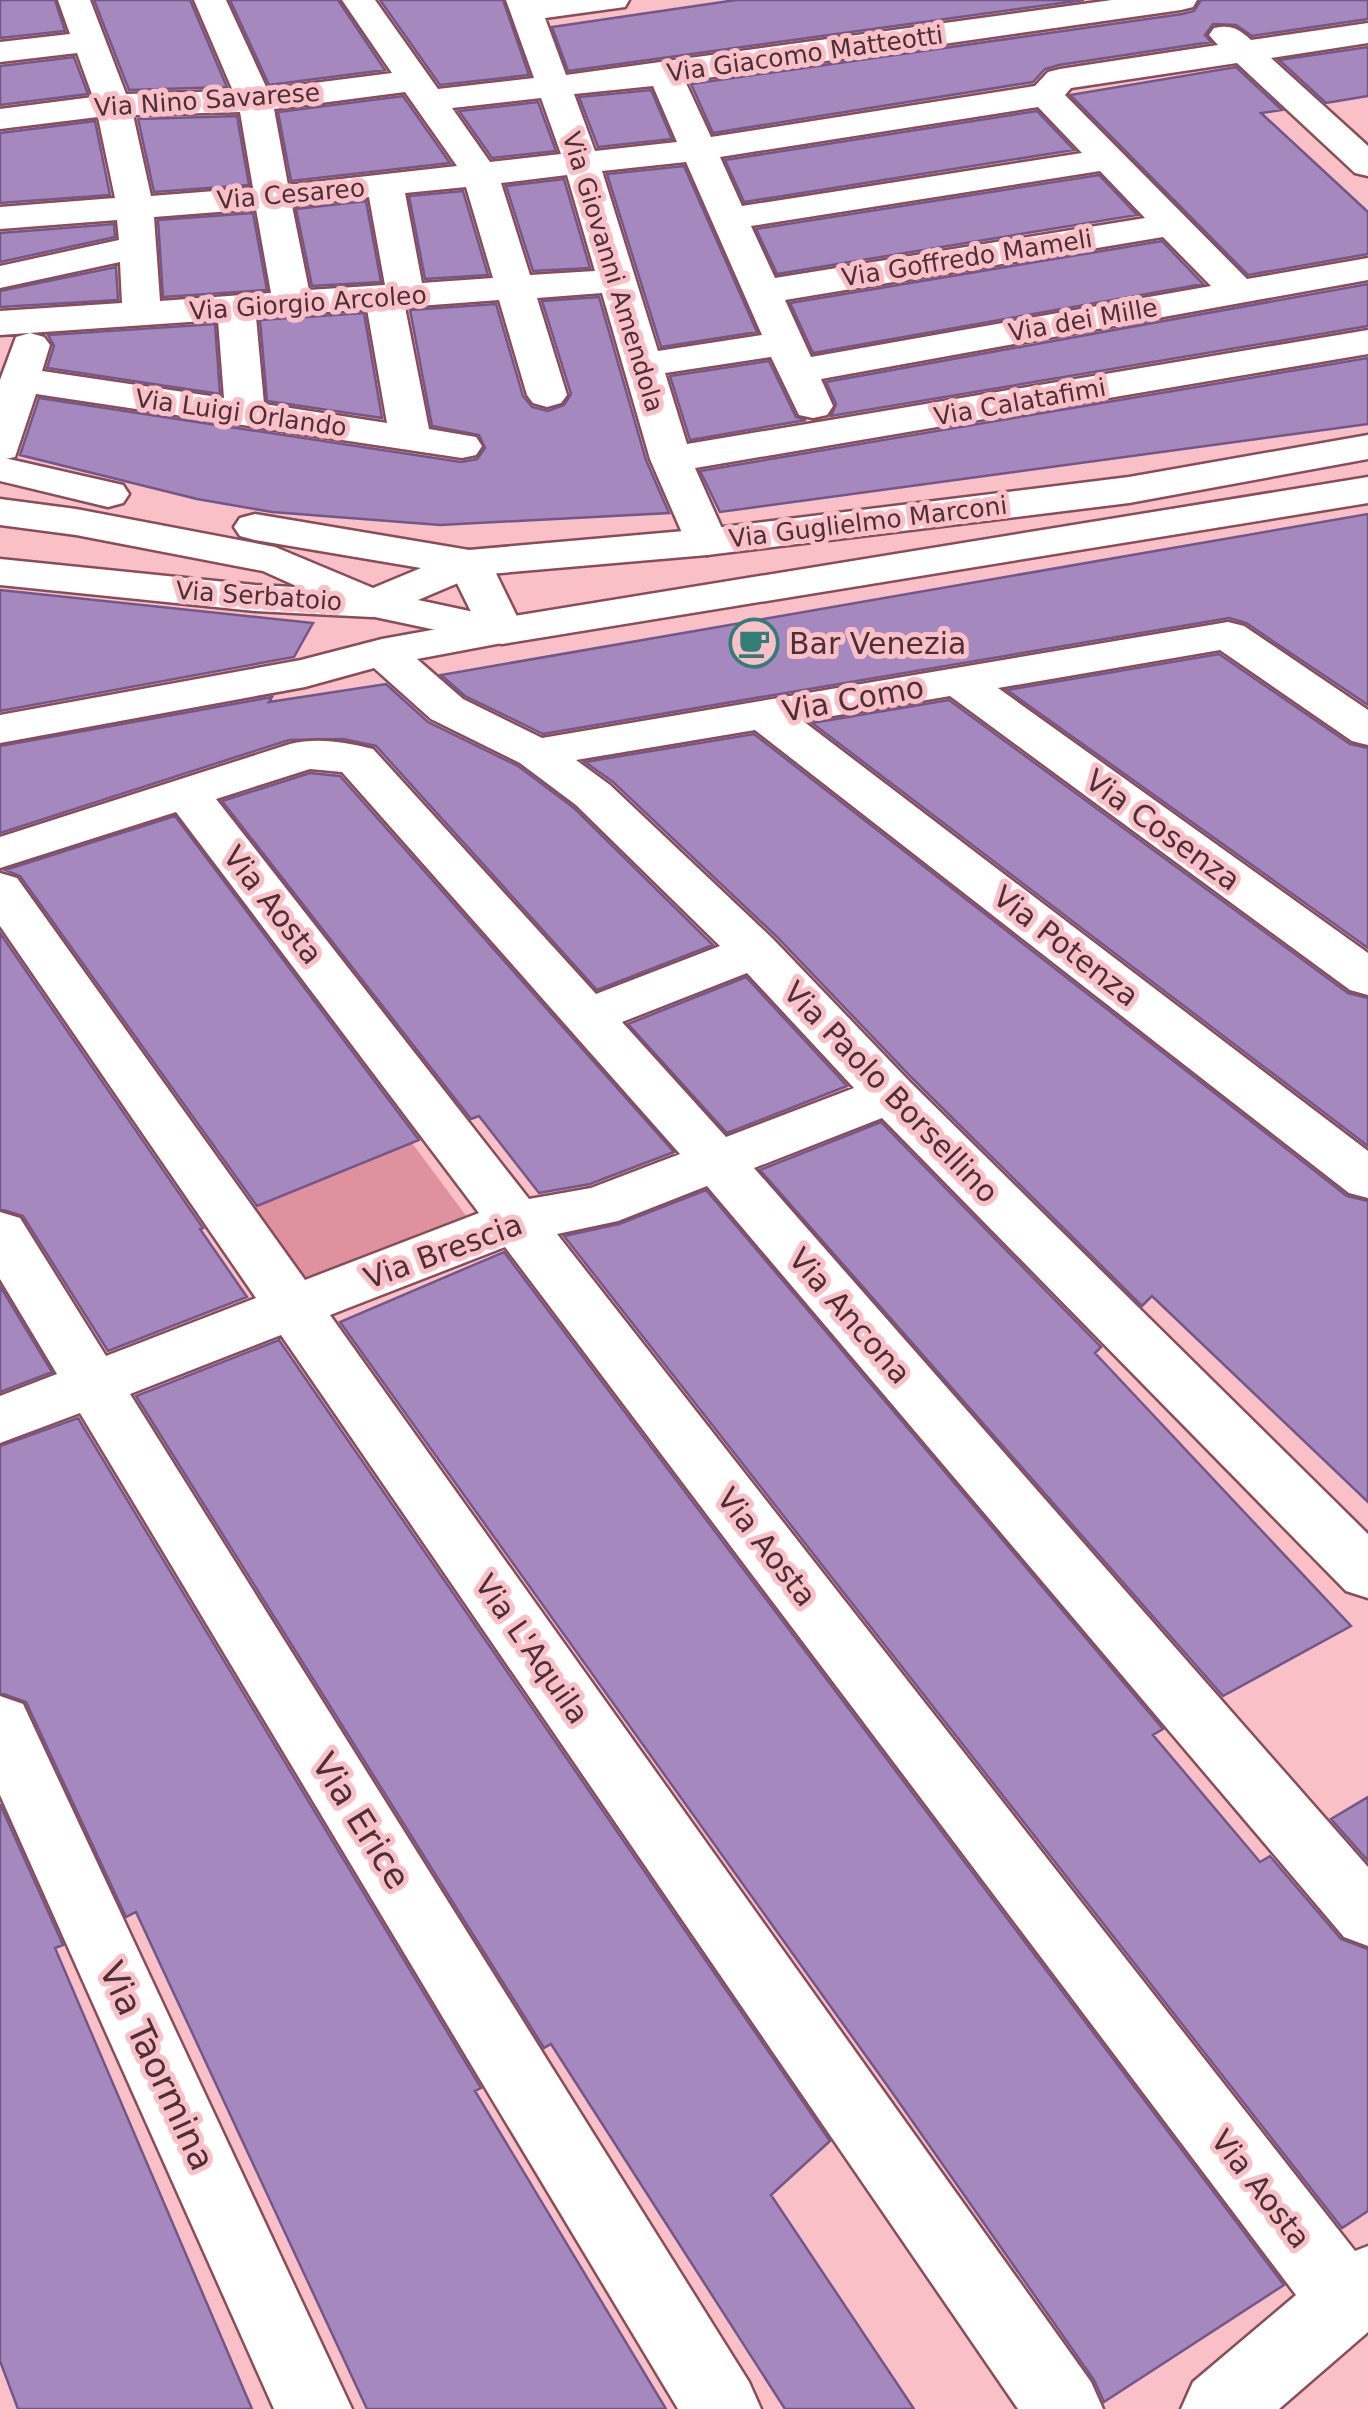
<svg xmlns="http://www.w3.org/2000/svg" width="1368" height="2409" font-family="'DejaVu Sans',sans-serif">
  <style>
    .green { fill: #e0919e }
    .building { fill: #a588bd; stroke: #735789; stroke-width: 2.5 }
    .lines { fill: none; stroke-linecap: round; stroke-linejoin: round }
    .minor-casing { stroke: #8a4d58; stroke-width: 5 }
    .tertiary-casing { stroke: #8a4d58; stroke-width: 5 }
    .minor { fill: #fff; fill-rule: evenodd }
    .tertiary { fill: #fff; fill-rule: evenodd }
    .labels { text-anchor: middle; dominant-baseline: central; stroke-width: 10; stroke-linejoin: round; paint-order: stroke }
    .far-street-label { font-size: 25px; fill: #4c3035; stroke: #f9c0c8 }
    .poi-label { font-size: 30px; fill: #4c3035; stroke: #f9c0c8; text-anchor: start }
    .street-label { font-size: 30px; fill: #4c3035; stroke: #f9c0c8 }
    .near-street-label { font-size: 35px; fill: #4c3035; stroke: #f9c0c8 }
  </style>
  <rect width="100%" height="100%" fill="#f9c0c8"/>
  <!-- green -->
  <path class="green" d="M412 1143 467 1217 306 1284 253 1208Z"/>
  <!-- building -->
  <path class="building" d="M0 0H55L65 31 0 38Z
    M94 0H190L227 87 129 90Z
    M230 0H338L385 70 269 85Z
    M380 0H503L529 75 440 85Z
    M736 0H1084L568 71 552 27Z
    M1201 0H1368V19L1252 36 1236 25 1213 24 1205 35 1211 42 1059 65 1045 69 1033 82 713 133 691 84 1182 14 1194 11Z
    M1368 47V96L1326 103 1279 60Z
    M74 57 88 94 0 105V66Z
    M1236 67 1282 110 1261 113 1368 212V254L1248 275 1070 95Z
    M651 90 672 139 598 147 579 97Z
    M403 96 450 163 291 181 278 112Z
    M538 102 556 151 492 158 459 111Z
    M1037 111 1074 150 744 202 725 160Z
    M237 116 249 185 154 192 138 119Z
    M95 121 110 195 0 203V133Z
    M684 166 757 332 661 347 607 174Z
    M1099 175 1137 215 777 274 756 229Z
    M564 179 590 268 533 271 506 186Z
    M463 191 488 275 425 279 409 196Z
    M366 201 381 282 312 286 296 209Z
    M253 213 267 290 163 297 158 220Z
    M114 224 115 237 0 262V233Z
    M1162 241 1203 284 813 353 790 303Z
    M116 267 118 300 0 307V291Z
    M1368 284V326L831 416 836 404 826 382Z
    M599 297 646 460 669 513 440 525 272 512 197 499 20 455 39 398 461 462 477 459 485 448 479 435 432 426 410 310 496 304 523 396 532 407 548 411 564 405 571 394 542 301Z
    M364 313 382 418 267 401 260 320Z
    M215 324 220 394 47 368 54 346 48 335Z
    M1368 358V424L720 512 700 471Z
    M769 361 796 417 806 420 690 440 670 376Z
    M1368 514V705L1246 623 1229 618 543 734 465 696 441 675Z
    M0 590 313 623 294 657 0 711Z
    M1219 654 1350 744 1368 748V948L1007 690Z
    M386 684 428 722 518 766 574 808 713 945 597 990 376 746 343 739 289 740 0 833V746L272 697 269 702Z
    M949 700 1348 993 1368 998V1146L812 723Z
    M754 734 1347 1196 1368 1201V1502L1152 1296 1142 1306 912 1078 776 936 613 782 585 762Z
    M310 773 340 776 674 1152 590 1184 539 1193 479 1116 471 1119 222 801Z
    M175 816 419 1140 257 1206 20 876 5 870Z
    M0 933 203 1228 200 1229 247 1297 108 1351 23 1216 0 1209Z
    M746 977 847 1086 727 1133 628 1024Z
    M881 1122 1101 1347 1095 1353 1351 1626 1223 1696 760 1170Z
    M706 1190 1163 1729 1153 1735 1260 1862 1270 1856 1341 1939 1368 1949V2211L1342 2228 564 1236 619 1224Z
    M504 1252 1284 2285 1104 2402 1094 2380 889 2088 340 1322Z
    M0 1286 52 1372 0 1392Z
    M279 1340 830 2141 771 2195 914 2409H785L551 2044 544 2048 136 1396Z
    M78 1418 481 2088 475 2091 666 2409H367L136 1912 126 1917 26 1702 0 1693V1446Z
    M1368 1797V1861L1331 1819Z
    M0 1804 63 1945 55 1948 252 2409H18L0 2361Z"/>
  <g class="lines">
    <!-- minor casing -->
    <g class="minor-casing">
      <path id="minor" d="M58 0H90L126 94 233 91 194 0H226L267 89 392 73 342 0H375L438 89 534 78 506 0H629L625 7 545 18 566 75 1112 0H1197L1193 7 1181 10 685 81 711 137 1035 86 1048 72 1060 69 1218 45 1209 35 1214 28C1232 24 1239 29 1251 40L1368 23V43L1271 58 1368 146V176L1355 173 1237 63 1071 88 1065 95 1247 279 1368 258V280L821 379 833 406 827 415 813 418 799 415 771 357 665 373 687 444 1368 330V354L695 468 728 542 722 551 707 555 692 551 686 542 650 459 602 293 537 298 567 395 561 403 547 407 533 403 527 395 499 300 405 307 429 429 476 437 482 446 476 455 462 458 36 394 15 457 0 460V380L16 337 30 333 44 337 50 345 42 371 224 398 218 320 0 335V311L122 303 120 262 0 288V266L119 240 117 220 0 229V207L115 198 98 117 0 129V109L93 97 77 53 0 62V42L70 34ZM653 86 677 142 595 151 574 94ZM405 92 457 166 288 185 274 109ZM541 98 561 154 490 162 452 108ZM1038 107 1082 153 742 206 720 157ZM240 112 253 188 151 196 133 115ZM686 162 762 335 658 351 602 171ZM1100 171 1145 218 775 278 751 226ZM567 175 595 271 530 275 501 183ZM466 187 493 278 422 283 405 193ZM369 197 385 285 309 290 292 206ZM256 209 271 293 160 301 154 217ZM1163 237 1211 286 811 357 785 300ZM367 309 387 423 264 404 256 317Z
        M469 550 484 554 491 563 524 631 518 640 417 659 463 699 542 738 1228 622 1244 626 1368 710V745L1352 741 1220 650 998 688 1368 953V995L1350 990 950 696 803 721 1368 1151V1198L1349 1193 755 730 576 760 610 785 773 939 909 1081 1368 1534V1598L1346 1591 882 1118 754 1168 1368 1867V1946L1344 1937 707 1186 618 1221 557 1234 1355 2251 1368 2246V2332L1279 2409H1181L1193 2382 1296 2295 505 1247 330 1315 1091 2382 1103 2409H1018L281 1335 130 1394 749 2382 761 2409H678L80 1413 0 1443V1396L57 1374 0 1279V1212L20 1218 106 1356 256 1298 0 926V873L17 878 305 1280 479 1213 176 812 0 868V837L290 744C317 737 346 742 373 749L596 994 720 946 576 805 520 763 431 719 374 668 305 687 0 743V715L301 660 382 639 476 622 447 563 454 554ZM310 769 342 772 680 1154 591 1188 529 1199 216 799ZM747 973 854 1088 726 1137 622 1022Z
        M0 559 255 585 372 591 388 595 394 604 388 613 372 617 255 611 0 585Z
        M0 1696 23 1704 352 2409H274L0 1795Z"/>
    </g>
    <!-- tertiary casing -->
    <g class="tertiary-casing">
      <path id="tertiary" d="M1368 435V459L1129 503 707 555 477 575 418 600 502 618 1368 477V503L502 644 356 613 263 571 76 535 0 525V499L76 509 275 547 373 588 421 568 255 540 240 536 234 527 240 518 255 514 469 550 707 529 1129 477Z
        M0 457 123 485 129 494 123 503 108 507 0 481Z"/>
    </g>
    <!-- minor -->
    <use href="#minor" class="minor"/>
    <!-- tertiary -->
    <use href="#tertiary" class="tertiary"/>
  </g>
  <!-- icons -->
  <defs>
    <g id="cafe-ring" transform="scale(2.5)"><circle r="9.5" fill="#f9c0c8" stroke="#347c77" stroke-width="1.5"/><path d="M-5.5-4.5H6V0H3Q3 3.5 0 3.5H-2.5Q-5.5 3.5-5.5 0ZM3-3.2v2h1.7v-2ZM-6 4.5H4V6H-6Z" fill="#347c77"/></g>
  </defs>
  <g fill-rule="evenodd">
    <use href="#cafe-ring" x="754" y="643"/>
  </g>
  <g class="labels">
    <!-- far-street labels -->
    <g class="far-street-label">
      <text transform="translate(805 54) rotate(-8)">Via Giacomo Matteotti</text>
      <text transform="translate(207 100) rotate(-4)">Via Nino Savarese</text>
      <text transform="translate(291 194) rotate(-5)">Via Cesareo</text>
      <text transform="translate(967 258) rotate(-9)">Via Goffredo Mameli</text>
      <text transform="translate(613 272) rotate(73)">Via Giovanni Amendola</text>
      <text transform="translate(308 303) rotate(-4)">Via Giorgio Arcoleo</text>
      <text transform="translate(1083 320) rotate(-10)">Via dei Mille</text>
      <text transform="translate(1020 402) rotate(-10)">Via Calatafimi</text>
      <text transform="translate(241 413) rotate(8)">Via Luigi Orlando</text>
      <text transform="translate(868 522) rotate(-7)">Via Guglielmo Marconi</text>
      <text transform="translate(259 596) rotate(4)">Via Serbatoio</text>
    </g>
    <!-- poi labels -->
    <g class="poi-label">
      <text x="789" y="643">Bar Venezia</text>
    </g>
    <!-- street labels -->
    <g class="street-label">
      <text transform="translate(853 699) rotate(-10)">Via Como</text>
      <text transform="translate(1163 830) rotate(36)">Via Cosenza</text>
      <text transform="translate(273 905) rotate(52)">Via Aosta</text>
      <text transform="translate(1066 946) rotate(38)">Via Potenza</text>
      <text transform="translate(891 1092) rotate(46)">Via Paolo Borsellino</text>
      <text transform="translate(443 1251) rotate(-20)">Via Brescia</text>
      <text transform="translate(850 1316) rotate(49)">Via Ancona</text>
      <text transform="translate(767 1547) rotate(52)">Via Aosta</text>
      <text transform="translate(532 1649) rotate(55)">Via L'Aquila</text>
      <text transform="translate(1261 2189) rotate(52)">Via Aosta</text>
    </g>
    <!-- near-street labels -->
    <g class="near-street-label">
      <text transform="translate(361 1821) rotate(58)">Via Erice</text>
      <text transform="translate(157 2066) rotate(65)">Via Taormina</text>
    </g>
  </g>
</svg>
